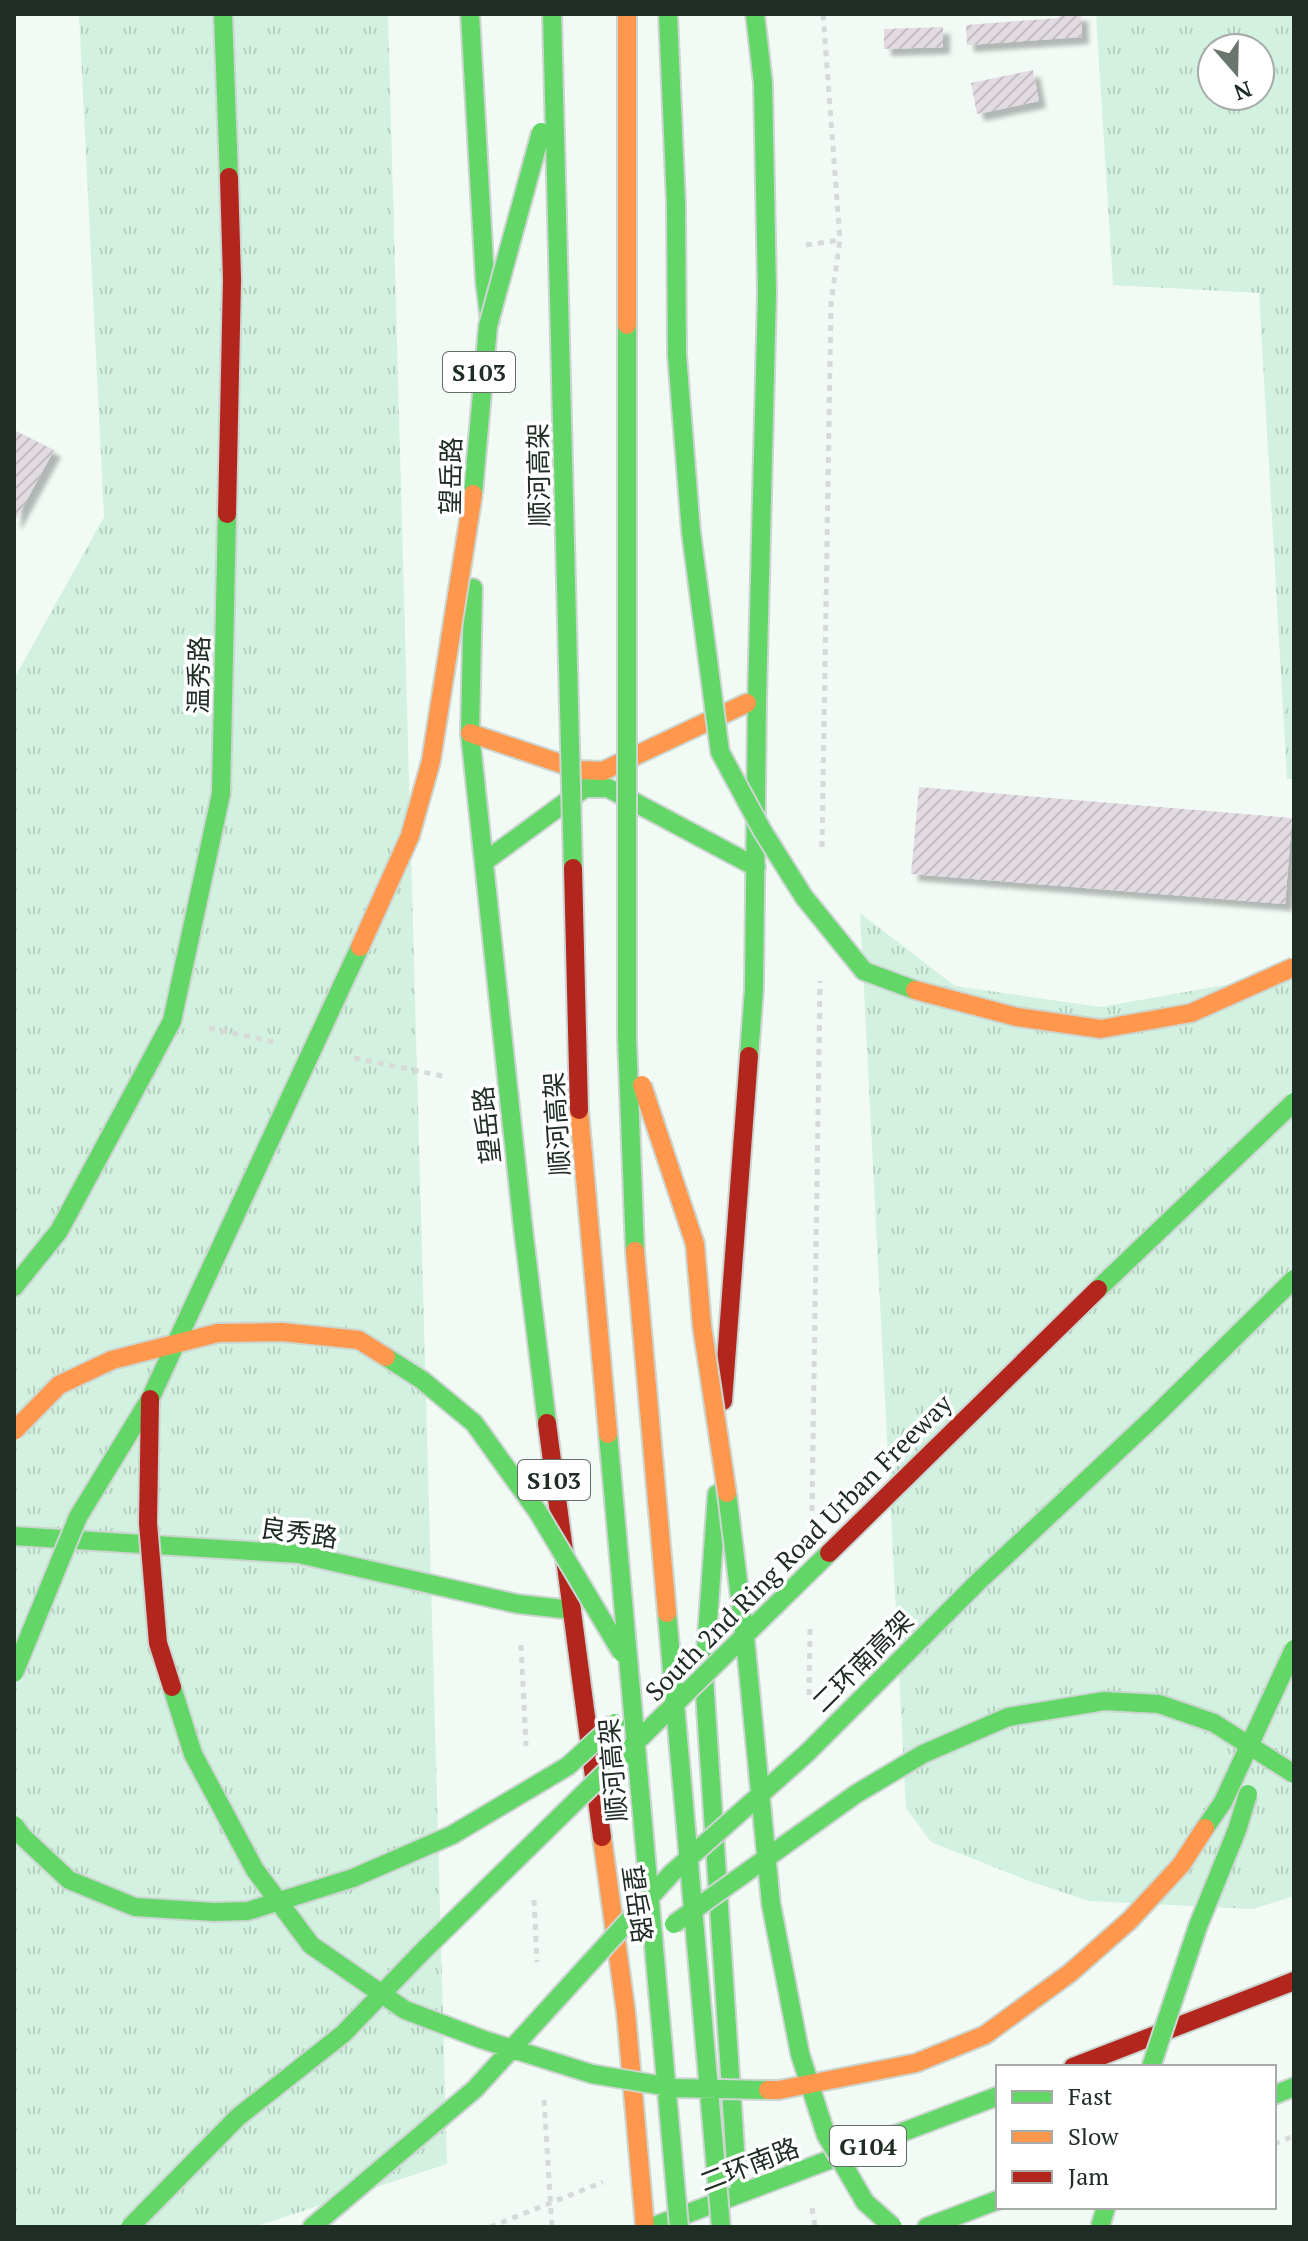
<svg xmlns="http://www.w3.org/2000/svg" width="1308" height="2241" font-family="'PT Serif','Noto Sans SC',serif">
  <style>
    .park { fill: url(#park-tufts); fill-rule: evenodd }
    .building { fill: url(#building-hatch); filter: url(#shadow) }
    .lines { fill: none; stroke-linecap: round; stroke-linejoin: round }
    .fast-casing { stroke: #ccd6d0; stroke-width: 22 }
    .slow-casing { stroke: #ccd6d0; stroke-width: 22 }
    .jam-casing { stroke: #ccd6d0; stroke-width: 22 }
    .path { stroke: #d7dad8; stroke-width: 5; stroke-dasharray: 6 6; stroke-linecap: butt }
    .fast { stroke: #63d668; stroke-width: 18 }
    .slow { stroke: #ff974d; stroke-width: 18 }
    .jam { stroke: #b3261e; stroke-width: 18 }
    .fast-bridge-casing { stroke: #ccd6d0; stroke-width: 22; stroke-linecap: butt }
    .slow-bridge-casing { stroke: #ccd6d0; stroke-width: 22; stroke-linecap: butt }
    .jam-bridge-casing { stroke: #ccd6d0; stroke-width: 22; stroke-linecap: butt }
    .fast-bridge { stroke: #63d668; stroke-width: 18 }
    .slow-bridge { stroke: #ff974d; stroke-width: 18 }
    .jam-bridge { stroke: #b3261e; stroke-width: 18 }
    .labels { text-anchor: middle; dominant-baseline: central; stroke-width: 7; stroke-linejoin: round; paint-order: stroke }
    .shield { fill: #fff; stroke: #636c66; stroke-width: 2 }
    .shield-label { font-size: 24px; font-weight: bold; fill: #202d25 }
    .street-label { font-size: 26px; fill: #202d25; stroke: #fff }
  </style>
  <defs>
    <pattern id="park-tufts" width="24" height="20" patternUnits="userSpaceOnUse" patternTransform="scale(2)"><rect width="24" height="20" fill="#d3f1e0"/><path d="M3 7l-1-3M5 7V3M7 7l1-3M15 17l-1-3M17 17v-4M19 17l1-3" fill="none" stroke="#b5cfc0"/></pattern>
    <pattern id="building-hatch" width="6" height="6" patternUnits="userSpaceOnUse" patternTransform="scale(2)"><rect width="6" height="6" fill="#e3dbe2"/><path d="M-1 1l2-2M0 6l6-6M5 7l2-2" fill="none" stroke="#c2bcc2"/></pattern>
    <filter id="shadow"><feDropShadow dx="7" dy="7" stdDeviation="2" flood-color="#0004"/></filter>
  </defs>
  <rect width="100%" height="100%" fill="#f2faf5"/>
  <!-- park -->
  <path class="park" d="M79 14H388L447 2164 254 2227H14V679L104 517Z
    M1096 14H1294V779H1287L1259 293 1113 285ZM1212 48H1260V96H1212Z
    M860 913 955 986 1100 1007 1294 973V1896L1253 1909 1089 1901 1029 1881 931 1842 906 1808Z"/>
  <!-- building -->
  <path class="building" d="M1059 14H1081L1082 37 967 45 966 25 1059 18Z
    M943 27V47L884 49V29Z
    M1033 70 1039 101 977 114 971 83Z
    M14 430 54 450 14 523Z
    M919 787 1292 818 1285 904 911 874Z"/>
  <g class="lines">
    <!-- fast casing -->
    <g class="fast-casing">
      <path id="fast" d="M223 14 229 177
        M470 14 485 282 490 321
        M473 588 470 733 523 1228 547 1423
        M484 862 585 788H608L756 867
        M749 1056 754 989 757 699 767 292 763 83 755 14
        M14 1287 59 1231 172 1021 221 794 227 514
        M717 1494 704 1678 737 2180
        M14 1536 299 1554 518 1604 572 1610
        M1274 2095 1294 2087
        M312 2227 475 2089
        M652 2227 998 2096
        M927 2227 998 2200"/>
    </g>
    <!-- slow casing -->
    <g class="slow-casing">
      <path id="slow" d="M470 733 580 770 603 771 747 703
        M602 1837 626 2013 645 2227"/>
    </g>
    <!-- jam casing -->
    <g class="jam-casing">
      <path id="jam" d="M227 514 232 279 229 177
        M723 1401 749 1056
        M547 1423 602 1837
        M1073 2067 1294 1981"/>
    </g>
    <!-- path -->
    <path class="path" d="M806 245 840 240
      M822 847 831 303 840 240 823 14
      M209 1028 274 1042
      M354 1058 447 1077
      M812 1511 820 981
      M521 1645 526 1746
      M809 1695 810 1629
      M534 1900 537 1962
      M544 2100 552 2227
      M1274 2144 1294 2136
      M812 2208 815 2227
      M490 2227 603 2182"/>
    <!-- fast -->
    <use href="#fast" class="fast"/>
    <!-- slow -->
    <use href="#slow" class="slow"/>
    <!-- jam -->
    <use href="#jam" class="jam"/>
    <!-- fast-bridge casing -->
    <g class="fast-bridge-casing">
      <path id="fast-bridge" d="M552 14 573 868
        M668 14 676 204 677 355 691 532 720 752 762 830 804 897 864 971 915 990
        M627 325V1038L635 1251
        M473 494 488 326 541 132
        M1098 1289 1294 1102
        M386 1357 422 1380 474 1423 538 1512 622 1653
        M608 1434 679 2227
        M727 1493 745 1638 771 1904 800 2054 826 2135 865 2202 893 2227
        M667 1613 721 2227
        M14 1673 78 1517 150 1399 360 947
        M172 1687 193 1754 255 1870 311 1945 405 2010 484 2040 592 2074 676 2088 768 2090
        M14 1825 22 1836 69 1880 135 1907 214 1912 248 1911 353 1878 452 1835 568 1766 615 1723
        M1205 1828 1223 1802 1294 1649
        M674 1924 856 1794 923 1754 1008 1717 1104 1701 1159 1704 1214 1723 1294 1774
        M1151 2067 1198 1926 1237 1830 1248 1794
        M475 2089 672 1873 807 1753 979 1581 1156 1415 1294 1279
        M130 2227 238 2117 343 2034 423 1951 829 1553
        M1100 2227 1106 2207"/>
    </g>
    <!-- slow-bridge casing -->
    <g class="slow-bridge-casing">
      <path id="slow-bridge" d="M627 14V325
        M360 947 410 836 431 761 473 494
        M915 990 1017 1017 1101 1029 1191 1013 1294 967
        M642 1085 695 1244 702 1326 727 1493
        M579 1110 608 1434
        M635 1251 667 1613
        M14 1431 59 1385 112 1360 218 1333 282 1332 359 1340 386 1357
        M768 2090H779L916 2063 985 2035 1070 1973 1130 1920 1181 1865 1205 1828"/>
    </g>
    <!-- jam-bridge casing -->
    <g class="jam-bridge-casing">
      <path id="jam-bridge" d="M573 868 579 1110
        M150 1399 148 1523 158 1643 172 1687
        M829 1553 1098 1289"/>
    </g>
    <!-- fast-bridge -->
    <use href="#fast-bridge" class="fast-bridge"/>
    <!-- slow-bridge -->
    <use href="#slow-bridge" class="slow-bridge"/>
    <!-- jam-bridge -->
    <use href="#jam-bridge" class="jam-bridge"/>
  </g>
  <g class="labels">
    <!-- shield labels -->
    <g class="shield">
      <rect x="443" y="352" width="72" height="40" rx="6"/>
      <rect x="518" y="1460" width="72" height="40" rx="6"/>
      <rect x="830" y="2126" width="76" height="40" rx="6"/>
    </g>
    <g class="shield-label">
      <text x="479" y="372">S103</text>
      <text x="554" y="1480">S103</text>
      <text x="868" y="2146">G104</text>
    </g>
    <!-- street labels -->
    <g class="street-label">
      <text transform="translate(538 475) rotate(-91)">顺河高架</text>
      <text transform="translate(450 476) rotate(-89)">望岳路</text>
      <text transform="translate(198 675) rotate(-89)">温秀路</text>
      <text transform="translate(556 1124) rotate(-94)">顺河高架</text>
      <text transform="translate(486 1125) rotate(-96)">望岳路</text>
      <text transform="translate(299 1532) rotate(8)">良秀路</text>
      <text transform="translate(798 1547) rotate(-45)">South 2nd Ring Road Urban Freeway</text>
      <text transform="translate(862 1661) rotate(-45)">二环南高架</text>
      <text transform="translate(612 1770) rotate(-95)">顺河高架</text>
      <text transform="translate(638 1904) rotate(82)">望岳路</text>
      <text transform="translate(749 2164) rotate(-21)">二环南路</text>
    </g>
  </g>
  <!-- border -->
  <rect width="1308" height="2241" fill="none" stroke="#202d25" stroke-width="32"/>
  <!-- legend -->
  <rect x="996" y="2065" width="280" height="144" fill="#ffffff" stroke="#a6aba8" stroke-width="2"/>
  <rect x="1012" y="2091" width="40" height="12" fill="#63d668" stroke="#a6aba8" stroke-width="2"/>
  <text x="1068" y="2105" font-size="24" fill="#202d25">Fast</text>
  <rect x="1012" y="2131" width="40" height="12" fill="#ff974d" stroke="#a6aba8" stroke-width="2"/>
  <text x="1068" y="2145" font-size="24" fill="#202d25">Slow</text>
  <rect x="1012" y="2171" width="40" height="12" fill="#b3261e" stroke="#a6aba8" stroke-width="2"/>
  <text x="1068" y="2185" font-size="24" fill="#202d25">Jam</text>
  <!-- north arrow -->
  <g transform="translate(1236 72) rotate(160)"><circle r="38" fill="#ffffff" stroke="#a6aba8" stroke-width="2"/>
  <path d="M0-6L14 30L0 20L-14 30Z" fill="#6a756e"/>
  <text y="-12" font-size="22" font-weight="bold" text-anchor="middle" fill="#202d25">N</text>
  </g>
</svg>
